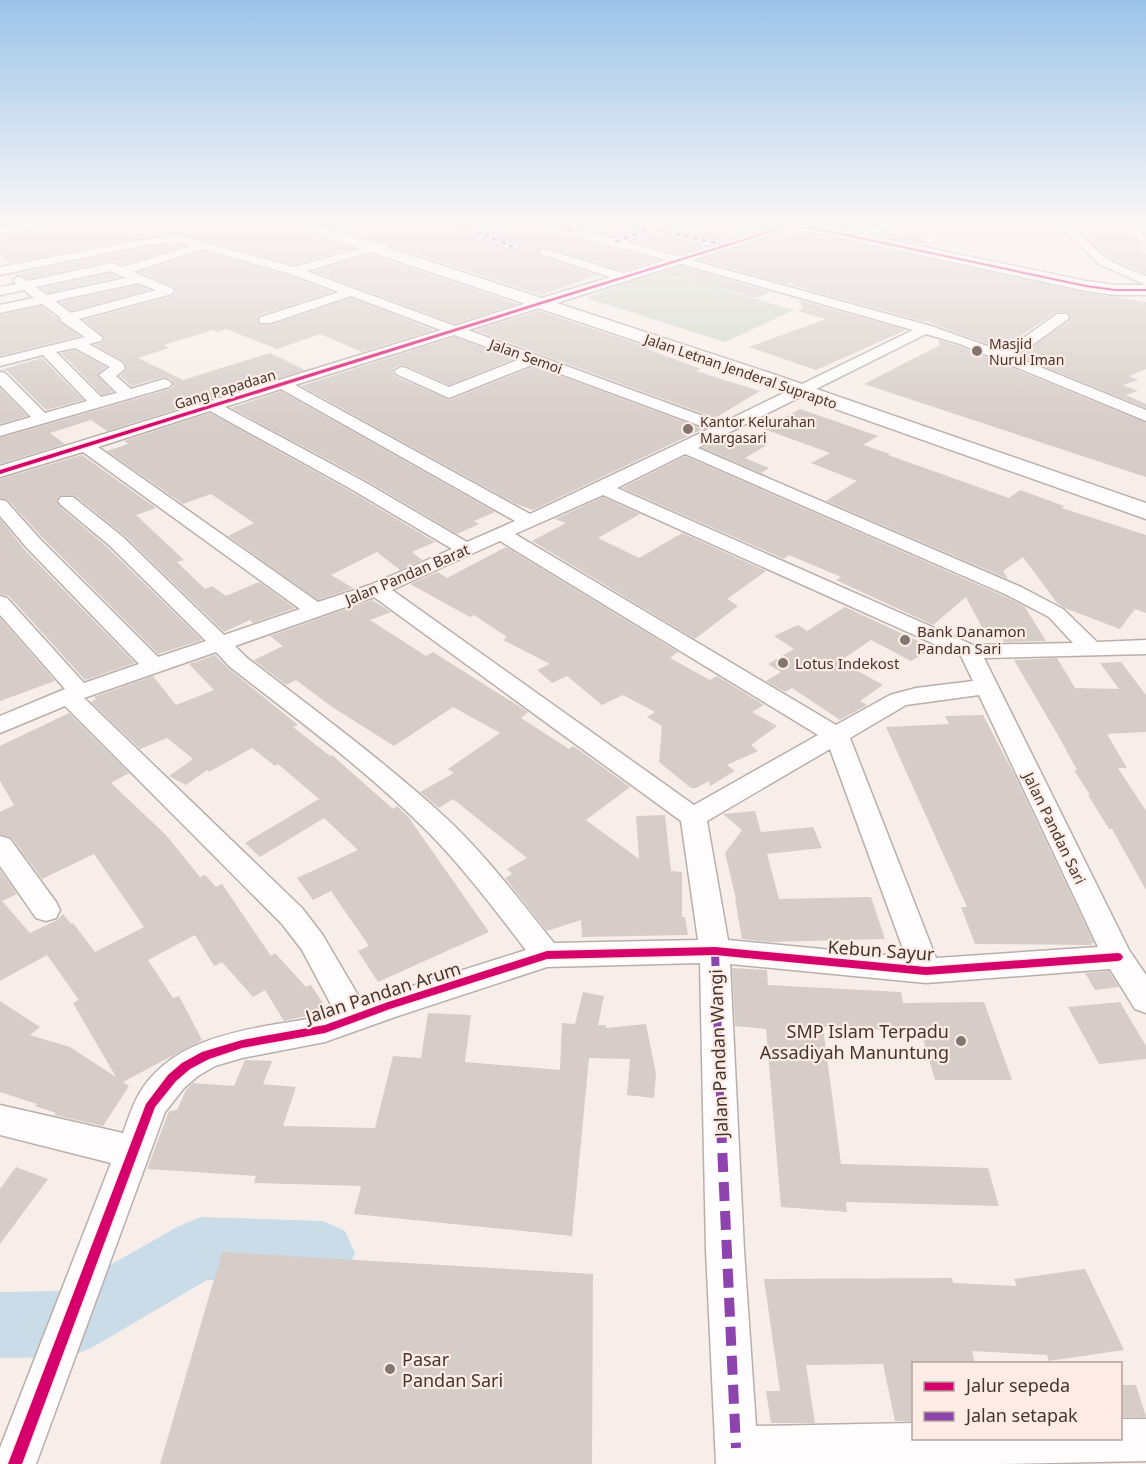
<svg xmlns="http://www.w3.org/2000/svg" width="1146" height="1464" font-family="'Noto Sans',sans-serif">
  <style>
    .green { fill: #d1d8c8 }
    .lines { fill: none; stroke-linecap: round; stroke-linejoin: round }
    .river { fill: #cadce8; fill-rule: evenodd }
    .building { fill: #d6ccc8 }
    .minor-casing { stroke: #b9afaa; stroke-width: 3 }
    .tertiary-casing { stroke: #b9afaa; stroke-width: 3 }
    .secondary-casing { stroke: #b9afaa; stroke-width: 3 }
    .minor { fill: #fefcfc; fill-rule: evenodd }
    .tertiary { fill: #fefcfc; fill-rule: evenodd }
    .secondary { fill: #fefcfc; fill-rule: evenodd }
    .quiet-far2 { stroke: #8e44ad; stroke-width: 3; stroke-dasharray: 6 3; stroke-linecap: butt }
    .quiet-far1 { stroke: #8e44ad; stroke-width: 8; stroke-dasharray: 15 8; stroke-linecap: butt }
    .quiet { stroke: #8e44ad; stroke-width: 10; stroke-dasharray: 19 10; stroke-linecap: butt }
    .cycleway-casing { stroke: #fcece5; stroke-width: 3 }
    .cycleway { fill: #d6006c; fill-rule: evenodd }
    .poi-dot { fill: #837670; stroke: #fcece5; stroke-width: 2 }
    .labels { text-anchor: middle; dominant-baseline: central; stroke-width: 4.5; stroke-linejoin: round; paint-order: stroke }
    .far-poi-label { font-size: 14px; fill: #44352e; stroke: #fcece5; text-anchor: start }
    .far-street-label { font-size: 14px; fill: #44352e; stroke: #fcece5 }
    .street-label { font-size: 15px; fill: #44352e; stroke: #fcece5 }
    .poi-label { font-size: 15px; fill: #44352e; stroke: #fcece5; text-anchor: start }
    .near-street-label { font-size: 18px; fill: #44352e; stroke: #fcece5 }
    .near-poi-label { font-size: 18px; fill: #44352e; stroke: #fcece5; text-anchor: end }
  </style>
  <rect width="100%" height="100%" fill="#f7eeea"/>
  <!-- green -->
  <path class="green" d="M657 271 794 310 725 342 586 298Z"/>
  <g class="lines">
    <!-- river -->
    <path class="river" d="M201 1217 323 1221 345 1231 355 1253 345 1275 323 1285 207 1280 93 1347 70 1357 0 1358V1292L64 1291 179 1226Z"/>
  </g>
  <!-- building -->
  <path class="building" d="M58 224H292L295 229 353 248 294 265 179 234 141 238 9 263 0 254V236L51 229Z
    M323 224H452L509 251H517L521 247 473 224H534L536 228 658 260 623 271 545 247 539 248V256L597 275 541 295 391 246 390 241 377 242Z
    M563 224H646L613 237Z
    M656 224H776L723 240Z
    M825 224H878L860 231Z
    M900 226 935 235 921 240 930 242 922 244 878 235Z
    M1112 228 1131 229 1132 234H1138L1142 252 1146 254V274L1113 259 1090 240 1091 229 1111 231Z
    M651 234 704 246 678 254 632 242Z
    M813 234 1086 293 1146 302V369L1129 376 1138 380 1123 385 1138 391 1126 395 1146 404V408L1018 356 1068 322 1071 316 1067 312H1056L1001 349 930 323 929 321 925 322 791 285 790 282 786 284 700 260 779 235Z
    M179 244 184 246 122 265 111 261 28 279 20 274 13 275 141 248Z
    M202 251 289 276 332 292 260 315 257 321 261 325H272L351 298 434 330 362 352 320 334 277 349 226 329 218 332 213 330 164 345 169 348 138 358 183 380 270 353 305 370 107 431 91 420 50 433 65 444 0 464V438L170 389 174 386 171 379 163 377 132 386 120 376 127 370 125 362 95 345 102 343 105 338 84 320 173 296 176 292 173 286 139 272Z
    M371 255 518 304 455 324 313 271Z
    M681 266 770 292 756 298 661 272Z
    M110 273 119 277 48 293 41 288Z
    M138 285 149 290 71 311 60 302Z
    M799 300 906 330 816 370 749 347 826 319 797 311 803 308Z
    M41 306 80 336 0 356V315Z
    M539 311 650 348 647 349 701 369 696 371 760 391 715 418 475 330Z
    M454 337 514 359 449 385 406 366 400 365 393 369 392 372 395 376 450 400 534 366 703 429 533 510 516 504 301 386Z
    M938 340 959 346 1146 423V477L864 384 940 345Z
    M75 350 106 367 97 375 113 392 102 395 61 353Z
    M42 358 83 400 46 410 7 371 0 370Z
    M0 388 27 416 0 424Z
    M281 391 495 512 474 521 479 524 457 534 364 479 231 408Z
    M800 409 878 436 863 445 890 454 888 455 1009 498 1020 490 1064 506 1062 508 1146 535V613L1135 609 1120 629 1067 609 1057 603 1023 557 1003 571 1008 579 826 501 857 481 811 463 830 453 764 429Z
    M210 413 350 491 435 542 412 552 422 560 400 570 377 552 331 575 353 588 318 600 228 536 254 523 211 494 183 504 107 451 128 444 124 441Z
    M733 433 767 445 745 458 769 468 761 473 703 448Z
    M82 455 156 508 136 515 184 560 177 562 205 589 212 586 226 596 259 582 295 608 253 623 250 620 224 632 124 535 74 495 59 496 56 501 60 507 107 547 202 640 158 654 42 537 8 500 0 498V479Z
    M685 456 1006 597 1025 607 1046 641 1004 642 1001 637H987L966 597 933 625 836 580 841 577 789 555 784 559 622 488Z
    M603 497 640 514 598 538 639 558 682 533 766 571 727 599 738 606 695 639 532 541 566 523 555 519Z
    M0 519 24 549 135 663 85 680 9 596 0 594Z
    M506 547 678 652 670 658 710 680 717 676 764 705 752 712 777 726 751 745 758 751 727 765 735 771 710 786 709 781 696 788H691L659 762 662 726 647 717 655 712 623 695 602 705 567 676 552 683 537 670 550 664 503 640 507 637 474 615 470 617 410 584 438 572 447 578Z
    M372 600 391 612 370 620 426 656 433 652 528 712 521 718 569 749 573 746 586 755 630 787 586 820 639 859 636 816 665 815 671 871 682 872V917H685L688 935 582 937 581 920 547 931 505 878 512 874 507 869 527 858 453 799 439 808 420 792 454 773 448 769 500 733 453 707 394 746 332 707 296 680 286 685 254 660 283 646 270 636Z
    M845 607 933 648 911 661 871 640 840 661 883 685 860 701 867 705 840 720 792 688 785 692 766 681 781 672 768 664 794 649 774 636 798 625 807 631Z
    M0 618 55 681 0 701Z
    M215 655 229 669 298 725 293 727 330 756 332 755 393 809 397 806 415 823 409 818 489 932 378 982 358 951 369 946 331 891 313 900 297 878 358 850 324 818 260 857 245 843 319 799 278 764 275 766 252 748 209 772 207 770 186 785 169 776 193 759 167 738 140 749 91 702 96 699 94 697 153 676 176 705 214 690 189 664Z
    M1057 658 1075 688 1119 689 1100 663 1121 662 1146 695V732L1107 734 1127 768H1118L1146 811V890L1112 829H1109L1088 795H1090L1074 770H1077L1059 737 1014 660Z
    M69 713 129 773 111 783 166 835 200 877 205 875 216 887 222 884 271 956 275 953 306 987 311 985 328 1011 284 1021 265 990 253 997 222 962 214 966 195 935 148 960 173 998 179 996 202 1040 123 1082 129 1086 103 1126 54 1115 56 1113 35 1106 37 1104 0 1092V1001L40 1027 30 1035 70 1047 116 1077 73 1003 79 1000 47 955 0 981V870L17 894 2 901 30 933 57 920 63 914 71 924 73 923 95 952 144 927 94 854 42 879 12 838 0 834V812L14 805 0 781V746Z
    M983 715 1013 772 1094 943H1091L1092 945 975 944 961 907H967L886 727 949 724 945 716Z
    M755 811 761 832 813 827 822 848 767 854 779 899 871 897 885 939 768 942 742 939 735 899H736L725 853 742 830 723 814Z
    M732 968 767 970 768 985 901 992 903 1003 984 1002 1012 1080H935L921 1032 823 1027 841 1164 988 1168 999 1206 846 1202 847 1212 781 1207 766 1029 735 1026Z
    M1109 971 1119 987 1095 990 1085 973Z
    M583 992 604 996 598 1025H606V1028L646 1024 656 1074 654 1098 627 1095 630 1059 589 1058 572 1236 354 1214 361 1186 254 1183 256 1176 147 1169 169 1111 177 1110 186 1090 193 1083 234 1086 245 1060 272 1061 263 1084 296 1087 283 1126 375 1128 393 1056 421 1058 428 1013 471 1015 465 1062 560 1070 562 1023 575 1024Z
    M1120 1002 1146 1046V1059L1099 1064 1068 1007Z
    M16 1167 48 1179 0 1244V1189Z
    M222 1252 593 1274 592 1464H160Z
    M1085 1269 1124 1350 1049 1361 1047 1355 972 1351 975 1364H914V1421H895L883 1364 806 1365 815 1423H771L766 1391H780L764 1279 952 1278 953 1283 1017 1286 1014 1279Z
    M1120 1385H1136L1146 1417H1120Z"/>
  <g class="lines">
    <!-- minor casing -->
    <g class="minor-casing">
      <path id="minor" d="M27 224H56L51 227 0 234V228Z
        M454 224H468L519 247 517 249H509Z
        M536 224H554L613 239 650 225 730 244V248L726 249 651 232 625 242 931 326 1001 351 1022 339 1057 314H1067L1069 317 1067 320 1032 345 1013 356 1146 410V421L960 344 926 334 698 448 1021 587 1063 609 1097 642 1146 640V654L984 658 1129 950 1146 975V1013L1135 1009 1110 969 926 983 730 964 744 1250 756 1426 914 1423V1438H1120V1419H1146V1461L1001 1464H716L706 1250 700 963 547 967 395 1017 325 1042 242 1058 215 1066 198 1076 184 1088 165 1112 36 1464H0V1448L111 1163 0 1135V1105L123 1133C128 1120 132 1106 139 1094 168 1045 225 1033 277 1024 297 1021 317 1018 335 1012L302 950 282 924 65 706 0 733V716L65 689 0 615V596L7 598 84 683 139 664 26 547 0 516V500L6 501 40 539 158 657 206 641 109 545 61 505 58 501 61 497H73L123 537 224 635 300 609 83 452 0 477V466L441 330 351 296 271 323H261L259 320 261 317 339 292 290 274 202 249 133 272 172 288 174 291 172 294 79 319 103 338 101 341 89 344 123 363 125 369 116 376 131 389 164 379 169 381 172 384 169 387 0 436V426L31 417 0 385V372L5 373 45 413 87 401 43 355 0 366V358L85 337 61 321 60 317 42 304 0 313V305L34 298 24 290 0 295V287L16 284 13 280 19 276 28 281 111 263 122 267 191 246 179 242 141 246 0 275V267L141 240 179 236 294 267 385 242 389 243V247L306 271 455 326 536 300H546L547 303 546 306 468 330 722 423 913 330 678 263 537 226ZM110 271 126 278 47 295 36 287ZM138 283 156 290 71 313 55 301ZM454 335 520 359 449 387 406 368 401 367 394 371 396 374 449 398 534 364 709 429 530 514 295 385ZM75 348 110 367 99 375 117 393 101 397 56 352ZM281 389 515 521 467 542 363 481 225 407ZM210 411 351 489 452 549 370 585 318 602 98 447ZM685 454 1007 595 1049 617 1073 643 973 645 617 488ZM603 495 961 656 973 681 916 688 890 695 836 725 515 534ZM500 541 818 735 694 805 392 590ZM374 597 681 821 698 940 554 943C520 901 486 855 446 818 383 760 314 710 246 657L235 646ZM216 652 230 667C298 720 369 772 430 834 465 870 495 910 526 950L362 1002 322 934 302 908 84 698ZM979 695 1098 947 936 958 850 738 906 705ZM830 749 906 957 728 940 707 821Z
        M884 224H899L862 239H854L852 237Z
        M1053 224C1080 224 1087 245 1107 258 1118 266 1134 271 1146 276V285L1099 264 1075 240Z
        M544 249 630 275 632 278 630 281H622L540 254V250Z
        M0 836 10 839 56 902 60 910 56 918 46 921 36 918 0 866Z"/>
    </g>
    <!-- tertiary casing -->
    <g class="tertiary-casing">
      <path id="tertiary" d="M784 224H814L1086 281 1115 285H1146V295H1115L1086 291 813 232 779 233 547 306 541 308 533 303 535 300Z"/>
    </g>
    <!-- secondary casing -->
    <g class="secondary-casing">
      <path id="secondary" d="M294 224H316L776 375 1146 503V519L762 383 296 227Z"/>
    </g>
    <!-- minor -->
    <use href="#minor" class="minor"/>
    <!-- tertiary -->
    <use href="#tertiary" class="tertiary"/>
    <!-- secondary -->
    <use href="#secondary" class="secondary"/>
    <!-- quiet-far2 -->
    <path class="quiet-far2" d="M459 224 513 247
      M541 224 575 232
      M615 242 650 228 720 244"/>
    <!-- quiet-far1 -->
    <path class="quiet-far1" d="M715 951 721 1125"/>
    <!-- quiet -->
    <path class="quiet" d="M721 1124 736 1448"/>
    <!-- cycleway casing -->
    <g class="cycleway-casing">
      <path id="cycleway" d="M785 226 813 227 1086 285 1115 289H1146V291H1115L1086 287 813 229 785 228 0 474V470Z
        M715 947 926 967 1118 953 1121 954 1123 957 1121 960 1118 961 926 975 715 955 547 959 390 1009 325 1033 242 1048 209 1059 190 1069 176 1081 155 1107 22 1464H8L146 1104 168 1075 182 1063 202 1052 242 1040 325 1025 388 1002 547 951Z"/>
    </g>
    <!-- cycleway -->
    <use href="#cycleway" class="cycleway"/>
  </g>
  <!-- sky -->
  <linearGradient id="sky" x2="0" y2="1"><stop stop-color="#9cc4e8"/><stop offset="0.52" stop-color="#fbf7f6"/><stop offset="1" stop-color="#fbf7f6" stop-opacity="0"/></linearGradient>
  <rect width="1146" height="429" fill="url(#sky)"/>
  <!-- markers -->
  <g class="poi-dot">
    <circle cx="977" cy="351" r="6"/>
    <circle cx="688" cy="429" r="6"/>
    <circle cx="905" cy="640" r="6"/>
    <circle cx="783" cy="663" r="6"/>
    <circle cx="961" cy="1041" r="6"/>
    <circle cx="390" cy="1369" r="6"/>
  </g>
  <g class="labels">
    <!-- far-poi labels -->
    <g class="far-poi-label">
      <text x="989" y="343">Masjid<tspan x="989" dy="16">Nurul Iman</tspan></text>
      <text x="700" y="421">Kantor Kelurahan<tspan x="700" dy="16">Margasari</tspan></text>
    </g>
    <!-- far-street labels -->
    <g class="far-street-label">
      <text transform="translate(526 356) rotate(20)">Jalan Semoi</text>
      <text transform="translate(741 371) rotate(19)">Jalan Letnan Jenderal Suprapto</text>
      <text transform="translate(225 389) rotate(-17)">Gang Papadaan</text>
    </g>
    <!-- street labels -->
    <g class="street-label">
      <text transform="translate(407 574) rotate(-23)">Jalan Pandan Barat</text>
      <text transform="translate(1055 828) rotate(64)">Jalan Pandan Sari</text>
    </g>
    <!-- poi labels -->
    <g class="poi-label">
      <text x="917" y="631">Bank Danamon<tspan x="917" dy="17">Pandan Sari</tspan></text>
      <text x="795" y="663">Lotus Indekost</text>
    </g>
    <!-- near-street labels -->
    <g class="near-street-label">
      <text transform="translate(881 950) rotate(4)">Kebun Sayur</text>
      <text transform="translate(383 992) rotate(-18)">Jalan Pandan Arum</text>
      <text transform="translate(718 1053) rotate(-92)">Jalan Pandan Wangi</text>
    </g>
    <!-- near-poi labels -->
    <g class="near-poi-label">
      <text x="949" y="1031">SMP Islam Terpadu<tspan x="949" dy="21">Assadiyah Manuntung</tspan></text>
      <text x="402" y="1359" text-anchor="start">Pasar<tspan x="402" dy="21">Pandan Sari</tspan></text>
    </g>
  </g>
  <!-- legend -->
  <rect x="912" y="1362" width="210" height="78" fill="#fcece5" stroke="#b2a39c" stroke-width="1.5"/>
  <rect x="924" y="1382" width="30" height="9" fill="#d6006c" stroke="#b2a39c" stroke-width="1.5"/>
  <text x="966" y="1392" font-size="18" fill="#44352e">Jalur sepeda</text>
  <rect x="924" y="1412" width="30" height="9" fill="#8e44ad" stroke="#b2a39c" stroke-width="1.5"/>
  <text x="966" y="1422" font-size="18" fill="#44352e">Jalan setapak</text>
</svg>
